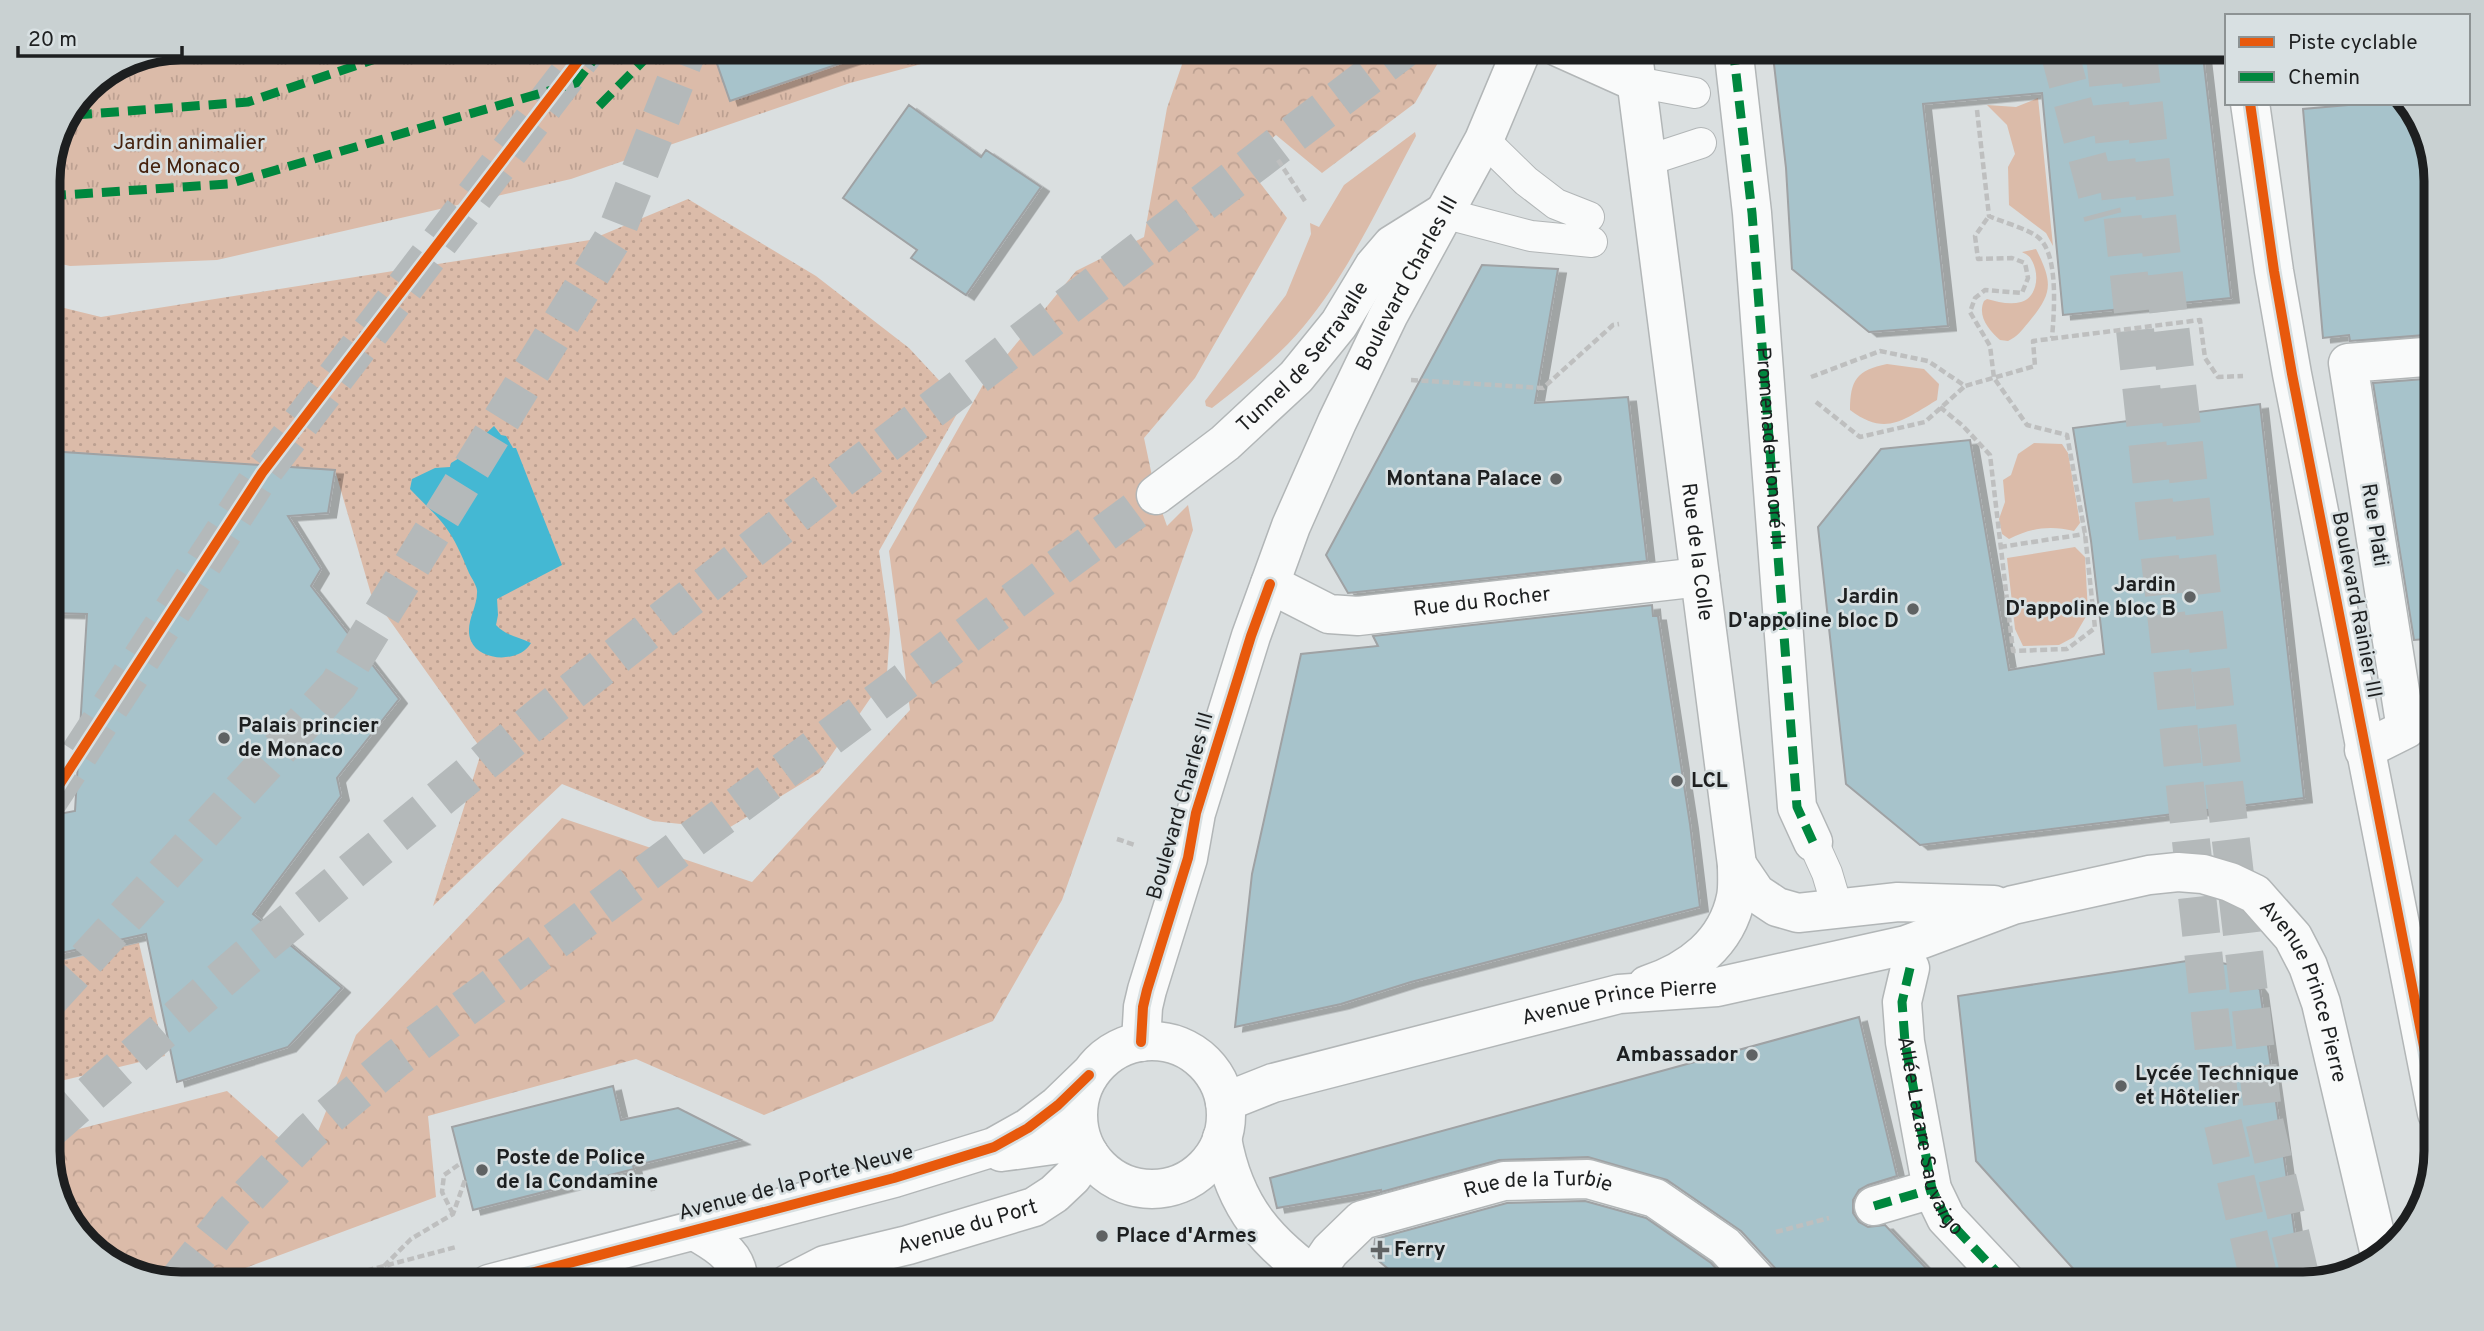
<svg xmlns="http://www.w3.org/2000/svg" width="2484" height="1331" font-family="Overpass,sans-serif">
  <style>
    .grass { fill: #dbbba9 }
    .forest { fill: url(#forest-crowns) }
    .park { fill: url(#park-tufts) }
    .garden { fill: url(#garden-dots) }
    .water { fill: #44b8d3 }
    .building { fill: #a7c3cb; stroke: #9fa2a4; stroke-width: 2; filter: url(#shadow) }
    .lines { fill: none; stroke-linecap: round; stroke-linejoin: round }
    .secondary-tunnel { stroke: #b4b9ba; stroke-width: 38; stroke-dasharray: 38 19; stroke-linecap: butt }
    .primary-tunnel { stroke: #b4b9ba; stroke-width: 38; stroke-dasharray: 38 19; stroke-linecap: butt }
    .lane-casing { stroke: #b2b6b7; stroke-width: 32 }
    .street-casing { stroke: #b2b6b7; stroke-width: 41 }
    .secondary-casing { stroke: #b2b6b7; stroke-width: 41 }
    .path { stroke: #bebfbf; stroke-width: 4.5; stroke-dasharray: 7 3.5; stroke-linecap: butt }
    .lane { stroke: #f9fafa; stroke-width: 30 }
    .street { stroke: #f9fafa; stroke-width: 38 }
    .secondary { stroke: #f9fafa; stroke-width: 38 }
    .quiet { stroke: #00873e; stroke-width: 9; stroke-dasharray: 18 9; stroke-linecap: butt }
    .cycleway-casing { stroke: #d8e0e2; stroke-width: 15 }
    .cycleway { stroke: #e8590c; stroke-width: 10 }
    .poi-dot { fill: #5f6263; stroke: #d8e0e2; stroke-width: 2.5 }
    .labels { text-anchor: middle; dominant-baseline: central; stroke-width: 5; stroke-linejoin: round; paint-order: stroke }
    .park-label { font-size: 21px; fill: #45220e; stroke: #d8e0e2 }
    .street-label { font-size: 21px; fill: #1d1f20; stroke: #d8e0e2 }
    .poi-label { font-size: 21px; font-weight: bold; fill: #1d1f20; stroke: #d8e0e2; text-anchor: start }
    .rim { fill: none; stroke: #1d1f20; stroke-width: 9 }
  </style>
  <defs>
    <pattern id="forest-crowns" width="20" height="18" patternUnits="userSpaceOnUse" patternTransform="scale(1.75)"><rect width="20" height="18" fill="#dbbba9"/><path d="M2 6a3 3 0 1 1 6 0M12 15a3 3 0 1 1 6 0" fill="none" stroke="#bca091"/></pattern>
    <pattern id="park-tufts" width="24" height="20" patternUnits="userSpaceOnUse" patternTransform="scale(1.75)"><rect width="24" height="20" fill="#dbbba9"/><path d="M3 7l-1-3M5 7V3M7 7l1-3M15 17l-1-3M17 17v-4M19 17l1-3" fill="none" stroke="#bca091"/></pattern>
    <pattern id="garden-dots" width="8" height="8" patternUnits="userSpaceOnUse" patternTransform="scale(1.75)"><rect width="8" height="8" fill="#dbbba9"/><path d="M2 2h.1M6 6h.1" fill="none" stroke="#bca091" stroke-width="1.8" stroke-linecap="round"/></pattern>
    <filter id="shadow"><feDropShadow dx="8" dy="4.5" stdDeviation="0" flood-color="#0004"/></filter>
  </defs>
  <rect width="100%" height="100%" fill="#dadfe0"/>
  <!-- grass -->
  <path class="grass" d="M2038 98 2053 246 2046 233 2009 205 2008 167 2015 154 2007 125 1987 105 2016 107Z
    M1415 132 1416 136C1381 201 1351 269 1304 326 1278 358 1245 382 1212 408L1206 406 1205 401 1286 295 1311 234 1310 223 1319 227 1344 185Z
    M2036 249C2053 283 2053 293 2028 323 2022 330 2017 337 2008 341L2000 340C1989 330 1977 316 1984 301L1987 299C1998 302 2010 305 2021 302 2038 297 2040 273 2031 259 2029 255 2025 254 2022 252Z
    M1887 364 1924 369 1939 384 1937 400C1903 420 1886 437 1850 410 1850 380 1857 370 1887 364Z
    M2034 443 2062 444 2068 453 2080 523 2074 531C2050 525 2030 528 2009 539L2002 534 1999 519 2005 502 2003 480 2011 475 2018 454Z
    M2075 547 2085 557 2088 613 2074 637 2059 645 2023 646 2015 629 2007 558Z"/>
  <!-- forest -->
  <path class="forest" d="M1188 47H1447L1415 103 1322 173 1276 135 1244 162 1287 218 1195 378 1144 438 1156 495 1167 526 1188 505 1193 530 1062 900 993 1021 764 1115 636 1059 428 1116 436 1197 224 1276 174 1282 121 1270 70 1225 48 1159V1137L227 1091 306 1162 356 1035 562 818 752 882 910 710 889 551 984 383 1076 271 1144 237 1167 108Z"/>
  <!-- park -->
  <path class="park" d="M181 47H985L850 83 571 179 217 260 70 266 48 261V172L87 86 130 57Z"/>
  <!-- garden -->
  <path class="garden" d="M688 199 816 276 909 348 962 405 879 551 890 629 887 674 819 773 727 829 653 821 562 784 433 906 482 750 371 594 335 470 48 451V304L101 317 590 240Z
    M139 943 165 1056 48 1084V964Z"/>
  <!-- water -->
  <path class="water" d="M494 426 501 435 506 436 513 448H516L562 565 497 599 498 615 496 625C506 636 517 636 531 643 520 663 480 662 471 641 464 624 477 609 477 593 478 587 472 579 469 573 462 556 455 539 444 525 434 512 421 501 410 489L412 479 435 468 450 467 451 463 481 445V438Z"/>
  <!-- building -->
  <path class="building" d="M737 47H863L865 55 730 101 714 55Z
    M1772 47H2202L2231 298 2063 315 2042 93 1923 104 1948 326 1869 332 1792 269 1786 168Z
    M2371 103H2410L2414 107 2436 172 2437 334 2350 341 2349 335 2323 338 2303 109Z
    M909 105 981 157 986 150 1041 187 966 295 911 258 917 250 843 198Z
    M1482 265 1558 269 1535 403 1628 397 1647 561 1348 593 1326 555Z
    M2437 378V638L2414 640 2373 383Z
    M2260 404 2304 798 1920 845 1846 784 1818 527 1881 449 1970 440 2009 670 2104 654 2091 541 2073 428Z
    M48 451 335 470 328 513 288 516 321 569 311 586 399 699 337 778 341 796 253 914 342 988 288 1047 177 1082 146 934 48 956V816L75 811 87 614 48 613Z
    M1652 605 1653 616H1658L1690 824 1700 907 1411 982 1341 1004 1235 1027 1252 874 1301 654 1378 646 1373 636Z
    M2200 959 2232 965 2250 976 2260 990 2302 1284H2087L1976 1161 1958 996Z
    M1859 1017 1897 1176 1868 1185 1859 1190 1853 1200V1213L1859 1222 1868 1227 1885 1225 1941 1284H1781L1776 1269 1741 1231 1667 1180 1588 1157 1499 1160 1381 1192V1190L1277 1208 1270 1178Z
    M613 1086 621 1120 678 1108 741 1140 633 1166 634 1169 473 1210 452 1127Z
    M1585 1201 1646 1218 1711 1263 1730 1284H1406L1373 1256 1375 1239 1507 1203Z"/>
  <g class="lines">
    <!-- secondary-tunnel -->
    <path class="secondary-tunnel" d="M48 802 262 473 589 47
      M48 1001 338 685 615 235 689 47
      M48 1131 246 958 539 717 845 476 1407 47
      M176 1283 232 1213 310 1132 396 1059 1156 495"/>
    <!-- primary-tunnel -->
    <path class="primary-tunnel" d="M2058 47 2103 217
      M2104 47 2221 1115 2260 1284
      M2137 47 2264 1120 2302 1284"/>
    <!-- lane casing -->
    <g class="lane-casing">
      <path id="lane" d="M1636 82 1695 93
        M1484 140 1526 181 1556 204 1589 217
        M1646 161 1701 143
        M1443 213 1531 236 1592 242
        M1813 842 1827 873 1838 910"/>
    </g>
    <!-- street casing -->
    <g class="street-casing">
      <g id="street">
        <path d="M1733 47 1752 213 1797 807 1813 842"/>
        <path d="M2250 103 2274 271 2292 374 2437 1113"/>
        <path id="s1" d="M1270 584 1329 614 1358 616 1700 577"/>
        <path d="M2364 750 2406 729 2348 363 2437 356"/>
        <path d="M1910 968 1902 1002 1905 1042 1932 1189 1946 1218 2008 1284"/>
        <path d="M1001 1152 1082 1141"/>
        <path d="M1874 1206 1932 1189"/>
        <path d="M695 1231C718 1245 738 1254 739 1284"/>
        <path id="s2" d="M1313 1276 1330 1251 1362 1220 1504 1181 1588 1179 1655 1198 1725 1246 1760 1284"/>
        <path d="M489 1284 894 1178 994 1147 1028 1128 1058 1105 1089 1075"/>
      </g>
    </g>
    <!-- secondary casing -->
    <g class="secondary-casing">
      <g id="secondary">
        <path d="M1558 47 1636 82"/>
        <path id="s3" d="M1632 47 1737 865C1737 875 1738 887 1736 897 1727 943 1690 971 1647 985"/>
        <path id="s4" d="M1156 495 1225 443 1296 377 1339 324 1374 266 1392 245 1440 215"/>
        <path d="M1737 865 1756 893 1777 907 1798 913 1898 902 1994 905"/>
        <circle cx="1152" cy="1115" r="74"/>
        <path id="s5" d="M1141 1042 1143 1007 1147 990 1188 858 1196 813 1251 636 1291 526 1337 422 1388 316 1484 140 1523 47"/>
        <path id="s6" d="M1225 1102 1273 1083 1619 994 1717 987 1906 945 2013 905 2149 875 2178 872 2203 874 2230 882 2255 894 2293 937 2308 966 2321 1003 2380 1255"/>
        <path d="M1222 1138C1234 1208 1268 1245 1325 1284"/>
        <path id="s7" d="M788 1284 825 1265 908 1245 1034 1207 1054 1194 1072 1177 1089 1154"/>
      </g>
    </g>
    <!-- path -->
    <path class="path" d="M1977 110 1989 216C2002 222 2029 229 2039 238 2059 256 2054 313 2052 338
      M1278 160 1305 201
      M1811 377 1880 351 1928 361 1965 386 2035 366 2033 341 2200 320 2205 358 2218 377 2243 376
      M1411 380 1543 388 1613 325 1619 324
      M1816 402 1860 437 1925 422 1965 386
      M1940 407 1963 426 1990 455 2013 651 2067 649 2095 628 2085 534 2067 435 2027 425 1994 378 1990 346 1970 312 1975 298 1985 290 2022 293 2028 278 2025 263 2012 258 1978 259 1975 236 1989 216
      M2000 547 2085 534
      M1117 839 1135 845
      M650 1178 653 1191
      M453 1214 442 1192 444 1175 461 1163
      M1776 1232 1829 1218
      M384 1266 411 1239 453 1214 465 1180
      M316 1284 456 1247"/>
    <!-- lane -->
    <use href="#lane" class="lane"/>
    <!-- street -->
    <use href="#street" class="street"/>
    <!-- secondary -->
    <use href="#secondary" class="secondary"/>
    <!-- quiet -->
    <g class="quiet">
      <path id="s8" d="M1733 47 1752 213 1797 807 1813 842"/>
      <path d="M599 106 652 52 668 47"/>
      <path d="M74 115 248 102 411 47"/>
      <path d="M48 196 228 184 576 83 603 47"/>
      <path id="s9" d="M1910 968 1902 1002 1905 1042 1932 1189 1946 1218 2008 1284"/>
      <path d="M1874 1206 1932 1189"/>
    </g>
    <!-- cycleway casing -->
    <g class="cycleway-casing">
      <path id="cycleway" d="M2250 103 2274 271 2292 374 2437 1113
        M48 802 262 473 589 47
        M1141 1042 1143 1007 1147 990 1188 858 1196 813 1251 636 1270 584
        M489 1284 894 1178 994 1147 1028 1128 1058 1105 1089 1075"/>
    </g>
    <!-- cycleway -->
    <use href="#cycleway" class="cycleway"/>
  </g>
  <!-- markers -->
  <g class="poi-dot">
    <circle cx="1556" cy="479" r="7"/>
    <circle cx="2190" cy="597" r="7"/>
    <circle cx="1913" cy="609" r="7"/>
    <circle cx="224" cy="738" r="7"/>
    <circle cx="1677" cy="781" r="7"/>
    <circle cx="1752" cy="1055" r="7"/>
    <circle cx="2121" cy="1086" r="7"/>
    <circle cx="482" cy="1170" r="7"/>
    <circle cx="1102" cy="1236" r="7"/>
    <path d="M1376.5 1239.5h7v7h7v7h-7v7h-7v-7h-7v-7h7z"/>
  </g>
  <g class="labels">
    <!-- park labels -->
    <g class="park-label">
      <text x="189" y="143">Jardin animalier<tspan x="189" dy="24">de Monaco</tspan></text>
    </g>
    <!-- street labels -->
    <g class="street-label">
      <text stroke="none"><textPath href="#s5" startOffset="808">Boulevard Charles III</textPath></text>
      <text stroke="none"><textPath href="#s4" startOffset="203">Tunnel de Serravalle</textPath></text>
      <text stroke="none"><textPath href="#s8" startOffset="401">Promenade Honoré II</textPath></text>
      <text transform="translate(2374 525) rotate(81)">Rue Plati</text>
      <text stroke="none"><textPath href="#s3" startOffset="509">Rue de la Colle</textPath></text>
      <text stroke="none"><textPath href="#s1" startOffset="220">Rue du Rocher</textPath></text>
      <text transform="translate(2356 605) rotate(79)">Boulevard Rainier III</text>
      <text transform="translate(1181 806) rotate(-74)">Boulevard Charles III</text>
      <text stroke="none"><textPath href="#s6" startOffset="1176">Avenue Prince Pierre</textPath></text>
      <text stroke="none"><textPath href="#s6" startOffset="408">Avenue Prince Pierre</textPath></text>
      <text stroke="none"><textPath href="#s9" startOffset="173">Allée Lazare Sauvaigo</textPath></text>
      <text transform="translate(796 1183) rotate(-15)">Avenue de la Porte Neuve</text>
      <text stroke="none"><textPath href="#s2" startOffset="256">Rue de la Turbie</textPath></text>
      <text stroke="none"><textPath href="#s7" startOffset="189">Avenue du Port</textPath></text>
    </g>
    <!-- poi labels -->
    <g class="poi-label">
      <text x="1542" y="479" text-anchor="end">Montana Palace</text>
      <text x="2176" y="585" text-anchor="end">Jardin<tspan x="2176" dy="24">D'appoline bloc B</tspan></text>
      <text x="1899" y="597" text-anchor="end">Jardin<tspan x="1899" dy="24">D'appoline bloc D</tspan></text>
      <text x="238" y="726">Palais princier<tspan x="238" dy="24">de Monaco</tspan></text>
      <text x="1691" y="781">LCL</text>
      <text x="1738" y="1055" text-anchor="end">Ambassador</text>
      <text x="2135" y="1074">Lycée Technique<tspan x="2135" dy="24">et Hôtelier</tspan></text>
      <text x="496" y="1158">Poste de Police<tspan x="496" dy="24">de la Condamine</tspan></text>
      <text x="1116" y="1236">Place d'Armes</text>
      <text x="1394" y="1250">Ferry</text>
    </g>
  </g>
  <!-- crop -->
  <path d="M0 0H2484V1331H0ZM181 60H2303A121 121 0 0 1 2424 181V1151A121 121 0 0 1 2303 1272H181A121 121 0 0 1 60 1151V181A121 121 0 0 1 181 60Z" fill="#c9d1d2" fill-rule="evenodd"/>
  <path class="rim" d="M181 60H2303A121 121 0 0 1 2424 181V1151A121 121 0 0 1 2303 1272H181A121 121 0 0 1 60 1151V181A121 121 0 0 1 181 60Z"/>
  <!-- legend -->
  <rect x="2225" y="14" width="245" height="91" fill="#d8e0e2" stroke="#8d9394" stroke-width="2"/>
  <rect x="2239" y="37" width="35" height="10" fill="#e8590c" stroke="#8d9394" stroke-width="2"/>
  <text x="2288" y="49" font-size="21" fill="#1d1f20">Piste cyclable</text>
  <rect x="2239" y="72" width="35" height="10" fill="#00873e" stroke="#8d9394" stroke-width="2"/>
  <text x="2288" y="84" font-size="21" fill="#1d1f20">Chemin</text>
  <!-- scale -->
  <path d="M18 46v10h164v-10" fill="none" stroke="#1d1f20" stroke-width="3.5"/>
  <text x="28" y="46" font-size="21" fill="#1d1f20" stroke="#d8e0e2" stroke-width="5" paint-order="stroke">20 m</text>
</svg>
